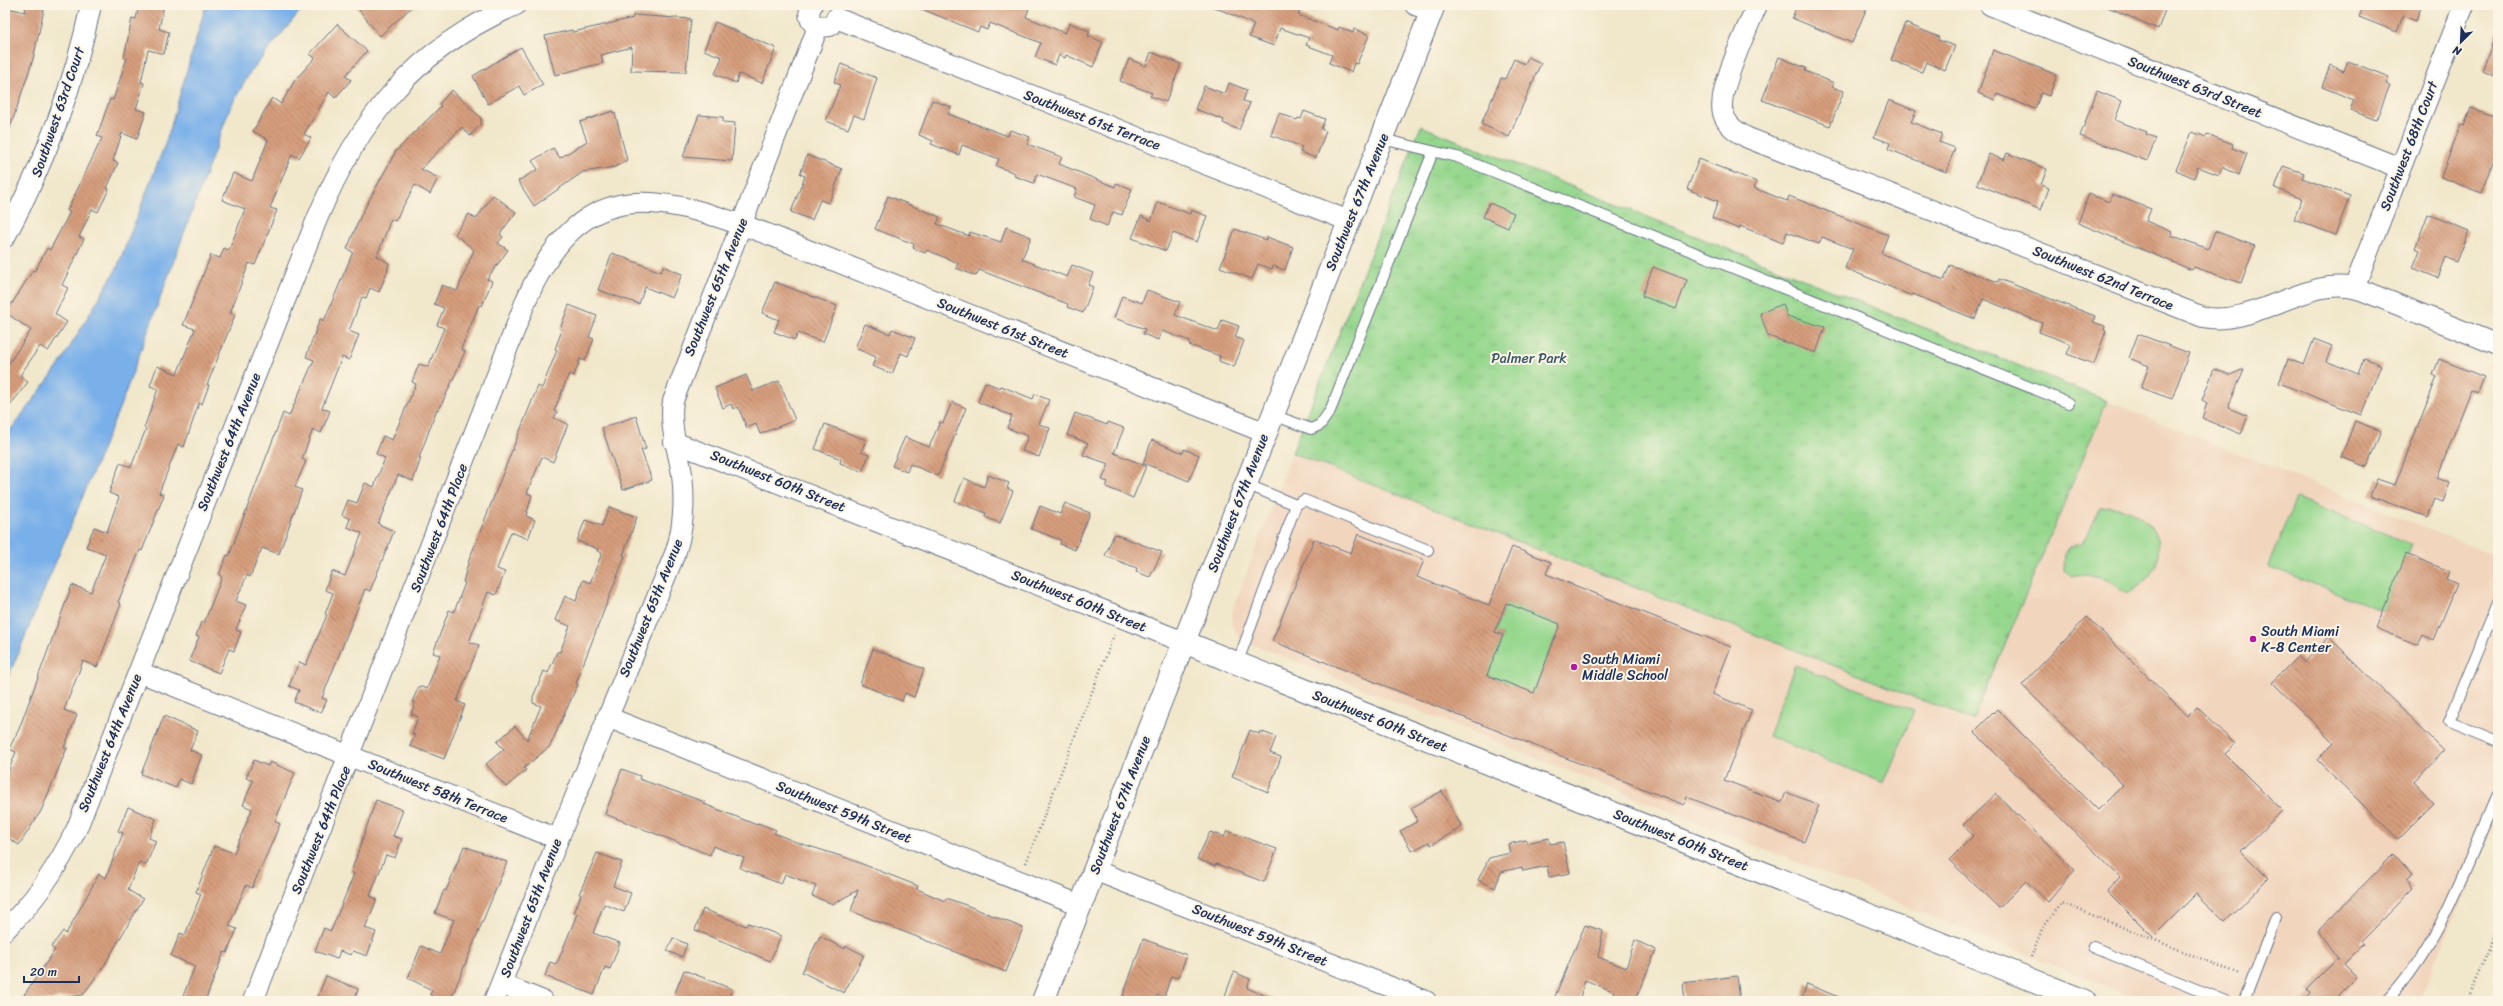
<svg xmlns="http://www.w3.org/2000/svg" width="2503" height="1006" font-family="Sriracha,sans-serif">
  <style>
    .built { fill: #f1d5bd }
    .green { fill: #96d78e; stroke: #588376 }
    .park { fill: url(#park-tufts); stroke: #588376 }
    .water { fill: #7ab0e9; stroke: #4a70a4 }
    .building { fill: url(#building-back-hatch); fill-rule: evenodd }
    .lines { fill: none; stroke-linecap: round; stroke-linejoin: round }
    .lane-casing { stroke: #667084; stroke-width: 12 }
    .street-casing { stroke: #667084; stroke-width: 22 }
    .secondary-casing { stroke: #667084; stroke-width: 24 }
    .path { stroke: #667084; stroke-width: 2.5; stroke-dasharray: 1 3; stroke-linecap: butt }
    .lane { stroke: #fff; stroke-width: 10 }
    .street { stroke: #fff; stroke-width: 20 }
    .secondary { stroke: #fff; stroke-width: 22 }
    .poi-dot { fill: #b5179e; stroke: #fcf5e5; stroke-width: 1.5 }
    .labels { text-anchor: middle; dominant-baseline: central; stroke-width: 4; stroke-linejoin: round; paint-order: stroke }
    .street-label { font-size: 14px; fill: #1b2f5e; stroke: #fcf5e5 }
    .park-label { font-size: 14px; fill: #3a596a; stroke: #fcf5e5 }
    .poi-label { font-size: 14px; fill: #1b2f5e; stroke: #fcf5e5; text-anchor: start }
  </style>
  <defs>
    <pattern id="park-tufts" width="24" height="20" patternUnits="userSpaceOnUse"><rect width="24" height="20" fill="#96d78e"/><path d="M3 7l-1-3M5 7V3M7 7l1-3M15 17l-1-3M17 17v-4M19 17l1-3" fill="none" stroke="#81b97d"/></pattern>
    <pattern id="building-back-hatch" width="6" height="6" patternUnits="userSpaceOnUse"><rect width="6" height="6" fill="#d69e7d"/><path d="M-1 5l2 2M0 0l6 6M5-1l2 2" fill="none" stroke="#ad816a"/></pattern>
  </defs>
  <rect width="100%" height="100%" fill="#fcf5e5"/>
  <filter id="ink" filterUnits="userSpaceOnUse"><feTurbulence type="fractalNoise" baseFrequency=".025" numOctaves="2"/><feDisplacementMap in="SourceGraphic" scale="8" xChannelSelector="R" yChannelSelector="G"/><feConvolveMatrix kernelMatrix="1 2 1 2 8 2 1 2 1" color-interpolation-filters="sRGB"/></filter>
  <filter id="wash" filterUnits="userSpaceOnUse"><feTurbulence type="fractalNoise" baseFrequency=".012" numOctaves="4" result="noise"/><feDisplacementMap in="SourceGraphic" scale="16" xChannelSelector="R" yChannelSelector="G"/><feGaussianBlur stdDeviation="0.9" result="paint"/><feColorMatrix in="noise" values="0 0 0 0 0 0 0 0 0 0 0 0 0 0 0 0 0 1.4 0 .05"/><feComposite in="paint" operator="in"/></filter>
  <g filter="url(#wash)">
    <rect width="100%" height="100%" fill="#f1e8cc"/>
    <!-- built -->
    <path class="built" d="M2107 401 2498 557V815L2419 1001H2143L1242 640 1232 626V612L1292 453 1973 720Z"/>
    <!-- green -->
    <path class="green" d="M2296 498 2411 544 2383 611 2268 566Z
      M2110 506C2164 511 2176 565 2129 593 2105 580 2100 571 2072 577L2064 570 2065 553 2069 546 2082 544 2100 507Z
      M1506 603 1617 646 1555 637 1535 690 1590 711 1504 696 1509 683 1479 672 1497 650 1503 635 1495 632Z
      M1795 665 1914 711 1884 783 1768 736Z"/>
    <!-- park -->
    <path class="park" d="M1421 126 2107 401 1973 720 1292 453Z"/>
    <!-- water -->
    <path class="water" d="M206 5H305L249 74 230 108 123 399 5 685V437L58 367 117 268 167 139Z"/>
    <g id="blocks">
      <!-- building -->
      <path class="building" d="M26 5H45L33 59 7 137H5V20L8 8 25 12Z
        M139 5H164L159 29 169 32 164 54 148 50 141 82 144 83 136 109 146 112 137 139 122 133 113 161 118 163 107 188 109 189 98 212 92 209 79 237 84 239 62 285 68 288 55 314 67 322 48 351 40 346 21 374V377L28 382 5 412V365L7 366 31 330 6 313 33 270 35 271 47 248 50 250 70 212 67 211 102 138 97 136 110 99 113 100 127 58H124L132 18 136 19Z
        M355 5H414L380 36Z
        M912 5H1030L1026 17 1065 33 1070 23 1090 31 1088 36 1103 42 1093 67 1066 55 1065 58 1059 55 1055 65 1035 57 1041 43 990 23 987 30 980 27 978 32Z
        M1209 5H1285L1300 11 1298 15 1338 30 1339 27 1353 33 1354 29 1369 35 1357 64 1354 63 1351 72 1329 63 1332 55 1306 45 1309 38 1280 28 1274 46 1249 37 1254 24Z
        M1797 5H1868L1852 43 1792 18Z
        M2103 5H2167L2158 29Z
        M2364 5H2422L2416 21 2403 16 2397 32 2359 17Z
        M633 15 691 19 686 72 631 71 632 47 601 55 603 63 555 75 545 36 572 30 573 32 633 18Z
        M715 22 776 48 762 83 739 74 736 83 715 74 722 57 704 50Z
        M1905 23 1939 37 1938 40 1955 46 1945 70 1926 62 1922 72 1891 60Z
        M337 24 367 51 345 76 351 80 335 98 329 92 304 134 311 138 299 158 292 154 270 208 277 210 255 265 249 263 230 313 235 315 207 385H209L202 404 199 403 184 447 178 444 159 493 164 495 142 551 140 550 118 602 121 604 97 667 83 661 64 710 77 715 64 748H67L41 811 19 845 5 836V780L16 752 9 749 19 729 72 585 91 592 106 554 86 547 94 527 107 532 119 497 109 493 120 463 131 467 146 429 144 428 158 389 150 386 157 366 177 374 195 329 183 325 211 255 220 258 224 248 229 250 245 209 222 200 233 173 252 181 268 140 253 131 272 98 281 104 295 80 315 58 310 54Z
        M2497 31 2498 32V77L2482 71Z
        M521 47 543 85 524 95 519 86 488 104 473 76Z
        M1993 50 2057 75 2049 96 2041 93 2035 109 1997 94 1995 100 1978 93Z
        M1151 52 1181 64 1166 102 1150 96 1152 93 1120 81 1129 59 1146 66Z
        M1528 57 1541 63 1509 137 1481 124 1501 78 1505 79 1514 59 1525 64Z
        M1779 57 1806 68 1805 71 1834 83 1832 87 1844 91 1830 126 1762 100Z
        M2348 61 2389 77 2386 84 2390 85 2376 120 2350 110 2354 100 2322 87 2330 65 2344 71Z
        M841 64 877 78 864 119 854 115 848 129 826 121 840 85 834 82Z
        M1229 83 1247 90 1243 101 1250 103 1239 130 1223 123 1224 120 1195 109 1204 86 1225 94Z
        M452 90 481 118V124L470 136 462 127 421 169 438 178 430 194 415 185 395 221 391 219 377 256 389 263 387 272 379 292 370 288 366 298 362 297 349 331 359 335 349 360 342 357 322 408 330 411 321 433 313 429 302 459 306 461 295 487 302 490 279 554 262 548 250 577 247 575 236 601 246 605 236 630 241 632 234 651 229 649 219 673 189 661 199 637 196 636 201 622 204 623 222 577 219 575 227 555 229 556 283 413 289 416 314 360 306 357 320 319 324 321 353 252 347 249 361 215 396 151 441 106 439 104Z
        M2097 91 2122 101 2115 120 2147 132 2146 134 2156 138 2147 161 2080 136Z
        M932 100 951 107 948 114 1008 136 1010 130 1030 137 1027 144 1062 157 1059 164 1115 187 1116 183 1132 189 1122 215 1113 212 1107 226 1090 219 1095 205 1074 197 1077 189 1037 174 1034 183 1014 176 1015 173 996 166 999 159 962 145 959 155 931 144 933 141 919 135Z
        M1889 100 1916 111 1911 122 1942 134 1939 142 1955 148 1946 172 1888 149 1890 143 1874 137Z
        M2471 108 2498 118V149L2481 193 2441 177 2461 124 2464 126Z
        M613 111V113H615L627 160 615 167 583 172 534 206 518 181 538 169 532 161 553 148 560 158 587 141 580 122Z
        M1304 111 1325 119 1321 129 1326 131 1316 158 1300 152 1302 147 1271 135 1279 113 1297 120 1298 118 1301 119Z
        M699 115 723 117V122L735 123 732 161 683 157Z
        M2192 132 2206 137 2207 134 2233 144 2232 148 2247 154 2239 175 2222 167 2219 175 2198 167 2194 178 2176 170Z
        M2007 153 2047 169 2041 185 2049 188 2041 210 1977 184 1989 154 2004 160Z
        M807 155 842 169 829 203 820 200 812 220 791 212 805 176 800 174Z
        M1699 159 1757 182 1754 188 1787 201 1789 196 1888 235 1881 253 1944 280 1950 265 1998 282 1999 279 2095 316 2093 322 2105 326 2104 330 2106 331 2094 364 2067 354 2071 344 2039 332 2042 323 1983 299 1975 319 1913 294 1912 296 1845 268 1853 249 1822 237 1819 244 1787 232 1783 243 1740 226 1739 229 1712 218 1718 201 1687 189Z
        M2283 166 2304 173 2302 178 2350 196 2335 235 2294 219 2302 199 2275 188Z
        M2089 194 2109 202 2112 194 2151 209 2146 221 2172 232 2171 235 2208 249 2215 231 2255 246 2241 283 2194 267 2192 270 2078 223Z
        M493 195 516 212 500 234 503 237 498 243 508 250 487 279 492 281 482 306 479 305 461 349 465 351 455 375 439 410 437 409 419 458H421L413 481 398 475 378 524 394 531 370 591 365 589 322 698 327 700 321 713 294 702 299 690 289 686 299 662 306 665 327 615 325 614 333 593 325 590 332 571 345 576 362 533 347 527 350 519 342 515 348 500 357 503 365 483 374 487 385 458 376 454 383 436 392 440 416 384 412 382 419 364 428 367 444 328 437 325 444 308 434 304 442 285 457 291 474 250 455 234 469 214 476 219Z
        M888 196 940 217 937 224 969 236 970 232 1001 242 1006 227 1031 237 1022 259 1067 277 1072 265 1093 273 1088 285 1093 287 1083 313 1067 307 1068 304 979 270 976 276 956 268 958 263 927 250 925 253 913 248 914 244 875 229Z
        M1158 202 1190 214 1191 210 1207 216 1197 242 1173 233 1166 251 1132 238 1141 216 1151 221Z
        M1489 203 1514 213 1508 228 1483 217Z
        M2428 214 2469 231 2457 262 2446 257 2438 278 2413 268 2420 250 2415 248Z
        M1235 229 1266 240 1267 237 1293 247 1285 270 1273 266 1272 269 1258 264 1252 279 1220 267Z
        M612 253 661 272 663 266 682 274 672 298 645 287 639 304 598 290Z
        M1653 267 1687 280 1676 309 1642 296Z
        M775 282 837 306 823 342 798 333 795 340 774 332 779 320 762 313Z
        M1147 290 1180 302 1175 315 1218 331 1222 320 1239 326 1235 337 1244 341 1234 367 1219 361 1220 356 1189 345 1190 341 1162 331 1158 340 1143 334 1145 329 1114 318 1122 296 1142 303Z
        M1783 304 1787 316 1825 327 1816 353 1768 336 1760 313Z
        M569 305 597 316 589 337 594 339 585 361 580 359 574 376 569 374 554 411 557 412 554 418 568 424 553 462 542 457 527 493 532 495 526 516 535 520 528 539 511 532 497 569 505 572 496 595 488 592 469 642 479 645 457 701 465 705 444 759 410 746 415 735 412 734 418 717 411 714 415 703 412 702 419 686 427 689 440 655 433 653 449 610 454 612 465 583 463 582 469 560 507 463 538 386 542 388 557 350 555 349 562 330 560 329Z
        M865 324 890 334 892 329 915 338 908 356 901 353 892 374 872 366 876 357 855 348Z
        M2138 334 2189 353 2172 399 2141 388 2149 366 2129 358Z
        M2314 339 2332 346 2326 361 2358 374 2364 358 2381 365 2361 415 2279 383 2288 359 2304 365Z
        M2439 359 2484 377 2478 393 2471 390 2437 478 2450 483 2443 502 2434 499 2427 517 2370 496 2377 479 2395 485 2437 377 2433 375Z
        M2214 369 2230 375 2244 369 2228 408 2248 416 2241 434 2202 418 2207 403 2202 400Z
        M746 375 753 391 779 381 795 420 760 434 756 424 747 428 738 407 733 409 731 404 723 408 715 388Z
        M985 382 1000 388 1001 386 1033 399 1035 394 1049 400 1039 424 1050 428 1039 457 1022 451 1028 436 1007 428 1012 416 978 402Z
        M952 402 966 408 938 476 910 464 907 472 892 466 905 437 929 447 940 422 943 423Z
        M1075 413 1107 425 1108 422 1124 428 1114 453 1146 466 1133 498 1106 487 1108 482 1102 480 1109 464 1083 455 1088 443 1067 435Z
        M636 416 646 449 641 450 652 480 623 490 602 428Z
        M2355 421 2381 431 2367 467 2341 457Z
        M825 424 866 440 861 452 869 455 862 472 840 463 841 459 815 449Z
        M1152 440 1183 453 1184 449 1199 455 1189 481 1143 463Z
        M988 475 1009 483 1007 488 1013 491 1000 523 985 517 986 513 955 501 964 478 984 487Z
        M1065 503 1090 513 1075 550 1060 544 1061 540 1031 529 1040 506 1060 514Z
        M609 507 637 517 623 555 625 556 576 683 578 684 550 746 524 768 526 770 506 787 486 764 504 749 497 742 515 726 527 740 541 706 533 703V697L544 671 548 673 557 652H560L570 626 555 620 565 596 576 601 583 580 590 583 602 553 597 551 598 549 577 541 585 520 602 526Z
        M1114 534 1162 552 1150 577 1136 572 1137 568 1105 556Z
        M1358 534 1424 560 1417 577 1489 605 1512 547 1551 562 1546 574 1731 647 1712 694 1752 710 1724 780 1782 802 1786 792 1819 805 1804 842 1687 797 1684 805 1272 641 1314 539 1351 553ZM1506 603 1560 624 1534 693 1487 675 1503 635 1495 632Z
        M2406 554 2449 571 2446 579 2457 584 2434 640 2423 635 2418 645 2376 628Z
        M2087 617 2188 716 2197 707 2235 744 2225 754 2282 811 2241 851 2268 878 2225 922 2196 894 2153 937 2107 891 2120 877 1974 732 1997 709 2098 810 2123 785 2022 685Z
        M2329 637 2444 751 2414 782 2434 803 2398 839 2317 760 2334 743 2272 682 2298 656 2304 663Z
        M873 649 924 669 914 697 905 693 902 701 860 684Z
        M164 716 198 731 190 750 202 755 191 784 179 779 176 788 141 774Z
        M1250 730 1259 734 1260 731 1276 737 1270 753 1281 757 1268 792 1232 777Z
        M254 760 268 766 270 762 295 773 275 821 280 824 252 888 246 885 229 926 237 929 227 953 224 952 205 1001H181L195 966 171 956 180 933 185 935 201 894 196 892 214 846 234 853 252 809 243 805 253 781 246 778Z
        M622 769 640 776 639 779 705 802 704 804 757 825 758 823 776 830 774 833 796 842 847 858 918 886 917 889 945 901 946 898 971 907 1023 928 1006 972 851 911 858 890 833 904 812 896 816 886 785 874 781 884 740 868 744 858 713 846 710 855 605 814Z
        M1442 791 1462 827 1431 845 1429 842 1412 851 1400 831 1418 821 1411 808Z
        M1996 794 2075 870 2048 902 2026 881 1999 908 1949 860 1973 836 1963 825Z
        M376 800 403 810 393 836 402 839 395 858 386 855 370 896 377 899 365 928 376 932 367 956 353 951 351 955 340 951 337 959 315 951 324 928 331 931 354 874 351 872Z
        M128 807 156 819 149 838 156 841 146 865 139 862 128 890 143 899 105 964 83 995 39 1001H20L55 950 51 947 63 931 66 934 99 874 106 878 123 833 118 831Z
        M1227 831 1277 849 1264 882 1222 866 1216 864 1215 866 1197 859 1210 832 1224 837Z
        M1549 838 1550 844 1563 842 1570 873 1549 877 1547 866 1523 871 1522 867 1501 872 1495 888 1478 880 1489 858 1510 853 1508 844 1526 840 1527 843Z
        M464 846 507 862 450 1001H443L430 995 432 990 408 978 421 946 440 954 454 920 435 913 444 890 446 891Z
        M597 853 622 862 613 886 631 893 624 912 604 904 593 933 620 943 610 969 605 967 594 995 545 976 550 962 555 964 558 961 577 914 574 913 581 895 579 894Z
        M2394 854 2412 874 2406 879 2413 888 2360 942 2363 945 2344 964 2357 977 2333 1001H2302L2310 993 2306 990 2338 958 2339 960 2318 931Z
        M703 909 746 926 748 923 781 936 770 961 695 930Z
        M1585 925 1603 931 1598 957 1626 968 1635 940 1656 950 1635 1001H1617L1615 992 1585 980 1579 1001H1564L1555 996Z
        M820 936 845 949 846 946 864 955 844 993 802 972Z
        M673 938 687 944 682 957 667 951Z
        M1143 939 1187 955 1178 978 1171 976 1164 997 1157 995 1155 1001H1136L1123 996Z
        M684 970 732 989 728 1001H686L674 996Z
        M1234 972 1250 979 1247 988 1278 1001H1223Z
        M326 976 358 989 354 1001H316Z
        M1737 976 1740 1001H1705L1704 999 1685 1001 1683 983Z
        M1807 984 1848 1001H1801Z"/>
    </g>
  </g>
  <g filter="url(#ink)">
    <use href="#blocks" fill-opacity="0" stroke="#667084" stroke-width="1"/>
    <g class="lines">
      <!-- lane casing -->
      <g class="lane-casing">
        <path id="lane" d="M1382 139 1457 157 2069 403
          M1273 415 1311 429 1320 425 1330 411 1433 152
          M1246 484 1296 505
          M2498 602 2449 722 2498 742
          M1237 664 1296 505 1304 500 1428 550
          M2093 947 2225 1001
          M2244 1001 2276 917
          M2387 1001C2442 943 2466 864 2498 793"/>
      </g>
      <!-- street casing -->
      <g class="street-casing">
        <path id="street" d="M812 5C807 14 809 22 818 27L830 26
          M1415 5 1431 11
          M1757 5C1748 27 1716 93 1723 113 1727 126 1737 132 1748 138L2203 317C2257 328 2309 272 2361 290L2498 345
          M1990 5 2400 168
          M836 18 1349 221
          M5 237C44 164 74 86 91 5
          M2354 288 2464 5
          M674 442 1184 642
          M139 672 558 839
          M607 717 1080 905
          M1094 870 1426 1001
          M5 930C36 900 58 867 77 828L317 219C358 120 415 48 516 5
          M501 984 543 1001
          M253 1001 527 298C584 170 661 195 770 235L1266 433
          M494 1001 567 817 676 551C684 526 685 501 682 474 678 449 669 427 673 401L818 27"/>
      </g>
      <!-- secondary casing -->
      <g class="secondary-casing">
        <path id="secondary" d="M1184 642 2085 1001
          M1043 1001 1434 5"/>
      </g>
      <!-- path -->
      <path class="path" d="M1026 863 1114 635
        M2031 957 2042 929 2062 903 2240 974
        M2466 1001 2498 928"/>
      <!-- lane -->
      <use href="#lane" class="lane"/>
      <!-- street -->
      <use href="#street" class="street"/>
      <!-- secondary -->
      <use href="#secondary" class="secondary"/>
    </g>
  </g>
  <!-- markers -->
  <g class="poi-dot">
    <circle cx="2253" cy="639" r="4"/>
    <circle cx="1574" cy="667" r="4"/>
  </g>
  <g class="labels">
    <!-- street labels -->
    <g class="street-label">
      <text transform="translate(2195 87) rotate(22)">Southwest 63rd Street</text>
      <text transform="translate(58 112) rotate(-71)">Southwest 63rd Court</text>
      <text transform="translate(1092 120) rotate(21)">Southwest 61st Terrace</text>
      <text transform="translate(2409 146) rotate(-69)">Southwest 68th Court</text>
      <text transform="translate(1357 202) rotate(-68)">Southwest 67th Avenue</text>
      <text transform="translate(2103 278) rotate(22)">Southwest 62nd Terrace</text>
      <text transform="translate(716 287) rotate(-68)">Southwest 65th Avenue</text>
      <text transform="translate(1003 328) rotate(22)">Southwest 61st Street</text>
      <text transform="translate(229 442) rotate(-68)">Southwest 64th Avenue</text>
      <text transform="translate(778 481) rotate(22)">Southwest 60th Street</text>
      <text transform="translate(1238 503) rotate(-69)">Southwest 67th Avenue</text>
      <text transform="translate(439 528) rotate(-69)">Southwest 64th Place</text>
      <text transform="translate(1079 601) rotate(22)">Southwest 60th Street</text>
      <text transform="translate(651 608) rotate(-68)">Southwest 65th Avenue</text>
      <text transform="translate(1380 721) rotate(22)">Southwest 60th Street</text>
      <text transform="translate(110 743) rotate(-68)">Southwest 64th Avenue</text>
      <text transform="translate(438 791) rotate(22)">Southwest 58th Terrace</text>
      <text transform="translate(1120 805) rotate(-69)">Southwest 67th Avenue</text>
      <text transform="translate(844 812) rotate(22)">Southwest 59th Street</text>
      <text transform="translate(321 830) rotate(-68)">Southwest 64th Place</text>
      <text transform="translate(1681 840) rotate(22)">Southwest 60th Street</text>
      <text transform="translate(531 908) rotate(-69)">Southwest 65th Avenue</text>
      <text transform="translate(1260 935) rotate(22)">Southwest 59th Street</text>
    </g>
    <!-- park labels -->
    <g class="park-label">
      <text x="1529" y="358">Palmer Park</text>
    </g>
    <!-- poi labels -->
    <g class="poi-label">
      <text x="2261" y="631">South Miami<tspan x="2261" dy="16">K-8 Center</tspan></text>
      <text x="1582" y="659">South Miami<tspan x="1582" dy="16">Middle School</tspan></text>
    </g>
  </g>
  <!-- margin -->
  <rect width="2503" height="1006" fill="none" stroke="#fcf5e5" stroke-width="20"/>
  <!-- north arrow -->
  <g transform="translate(2461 42) rotate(204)" stroke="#fcf5e5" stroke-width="3" paint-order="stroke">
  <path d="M0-3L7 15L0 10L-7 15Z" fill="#1b2f5e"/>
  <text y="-6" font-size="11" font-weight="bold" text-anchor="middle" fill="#1b2f5e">N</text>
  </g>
  <!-- scale -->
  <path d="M24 976v6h55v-6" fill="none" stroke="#1b2f5e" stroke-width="2"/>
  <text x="30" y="976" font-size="12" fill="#1b2f5e" stroke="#fcf5e5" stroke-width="3" paint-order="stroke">20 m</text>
</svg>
